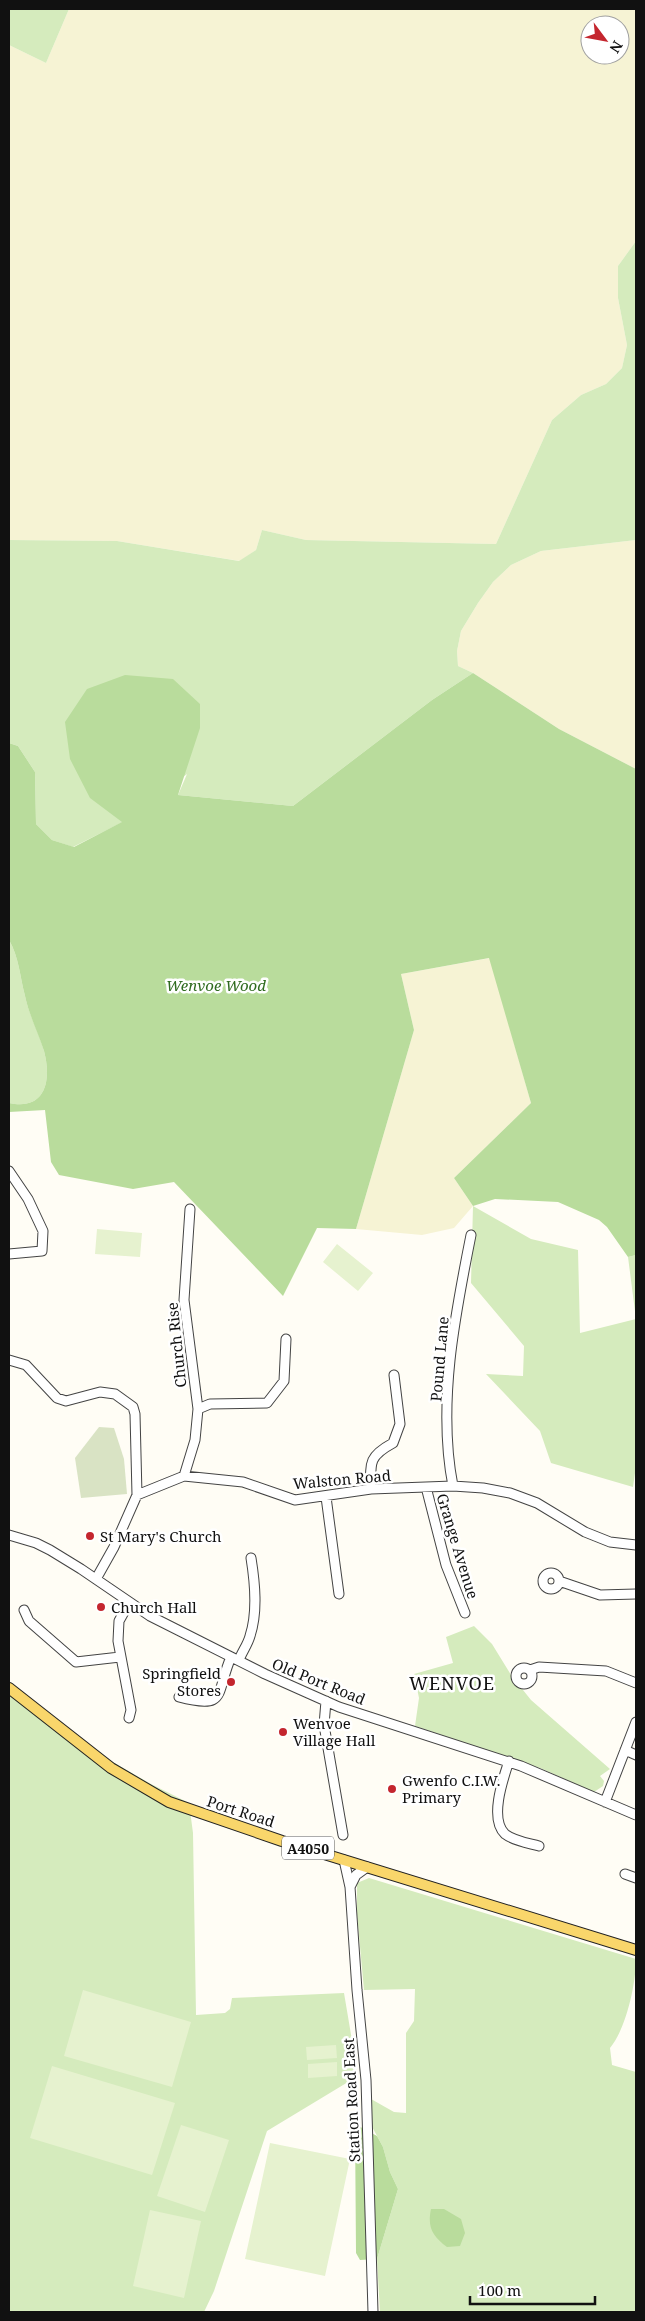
<svg xmlns="http://www.w3.org/2000/svg" width="645" height="2321" font-family="'Noto Serif',serif">
  <style>
    .farmland { fill: #f6f3d4; fill-rule: evenodd }
    .green { fill: #d5ebbd }
    .forest { fill: #b9dc9c }
    .cemetery { fill: #d9e3c4 }
    .pitch { fill: #e6f2cf }
    .lines { fill: none; stroke-linecap: round; stroke-linejoin: round }
    .minor-casing { stroke: #444; stroke-width: 11 }
    .major-casing { stroke: #222; stroke-width: 12 }
    .minor { stroke: #fff; stroke-width: 9 }
    .major { stroke: #f9d66b; stroke-width: 10 }
    .poi-dot { fill: #c4262e; stroke: #fff; stroke-width: 2 }
    .labels { text-anchor: middle; dominant-baseline: central; stroke-width: 5; stroke-linejoin: round; paint-order: stroke }
    .shield { fill: #fff; stroke: #585858; stroke-width: 1 }
    .shield-label { font-size: 14px; font-weight: bold; fill: #111 }
    .park-label { font-size: 15px; font-style: italic; fill: #2f6b1f; stroke: #fff }
    .street-label { font-size: 15px; fill: #111; stroke: #fff }
    .poi-label { font-size: 15px; fill: #111; stroke: #fff; text-anchor: start }
    .quarter-label { font-size: 18px; letter-spacing: 1px; fill: #111; stroke: #fff }
  </style>
  <rect width="100%" height="100%" fill="#fffdf5"/>
  <!-- farmland -->
  <path class="farmland" d="M69 9H636V241L618 266V298L627 345 622 368 606 384 581 395 552 420 496 544 306 540 262 530 256 550 240 561 117 541 9 540V45L46 63ZM590 25H620V55H590Z
    M636 540V769L559 729 473 673 458 666 457 651 461 631 478 603 493 582 511 565 541 551Z
    M490 958 531 1103 454 1178 473 1206 454 1228 422 1235 356 1229 414 1030 401 974Z"/>
  <!-- green -->
  <path class="green" d="M9 9H69L46 63 9 45Z
    M636 241V540L541 551 511 565 493 582 478 603 461 631 457 651 458 666 473 673 432 700 293 806 178 795 187 774 123 822 73 847 52 840 36 824 35 772 18 746 9 743V540L117 541 239 561 256 550 262 530 306 540 496 544 552 420 581 395 606 384 622 368 627 345 618 298V266Z
    M9 940C19 957 20 977 25 996 29 1015 39 1032 44 1051 52 1081 45 1111 9 1103Z
    M473 1206 531 1239 578 1250 580 1333 636 1319 628 1257 636 1255V1466L633 1487 551 1463 540 1431 486 1374 523 1376 524 1346 471 1283Z
    M474 1626 492 1644 511 1675 531 1700 610 1769 600 1776 604 1781 603 1786 594 1792 540 1768 415 1726 419 1698 414 1674 453 1663 446 1637Z
    M9 1684 92 1750 151 1784 189 1803 193 1833 196 2015 225 2013 230 2009 232 1998 344 1993 358 2076 267 2131 214 2291 204 2312H9Z
    M369 1878 636 1959C636 1984 626 2029 610 2048L612 2065 636 2072V2312H380L377 2259 398 2189 390 2172 383 2147 370 2123 371 2099 394 2112 406 2113V2033L414 2021 415 1989 364 1990 357 1914V1883Z"/>
  <!-- forest -->
  <path class="forest" d="M473 673 559 729 636 769V1255L628 1257 607 1227 599 1220 558 1202 495 1199 473 1206 454 1178 531 1103 489 958 401 974 414 1030 356 1229 317 1228 283 1296 174 1182 133 1189 59 1175 51 1162 45 1110 9 1112V1103C45 1111 52 1081 44 1051 38 1032 29 1015 25 996 20 977 19 957 9 940V743L18 746 35 772 36 824 52 840 74 847 122 822 90 798 70 759 65 722 87 689 125 675 173 679 200 704V728L178 795 293 806 432 700Z
    M355 2124 377 2136 383 2147 390 2172 398 2189 377 2259 360 2260 356 2253Z
    M431 2209H444L461 2219 465 2233 460 2246 447 2247C433 2236 427 2228 431 2209Z"/>
  <!-- cemetery -->
  <path class="cemetery" d="M99 1427 114 1428 124 1459 127 1494 81 1498 75 1458Z"/>
  <!-- pitch -->
  <path class="pitch" d="M97 1229 142 1233 140 1257 95 1254Z
    M337 1244 373 1273 358 1291 323 1262Z
    M83 1990 191 2022 172 2087 64 2056Z
    M336 2045 337 2058 307 2060 306 2047Z
    M337 2062V2076L308 2078V2064Z
    M52 2066 175 2103 152 2175 30 2138Z
    M181 2125 229 2140 205 2212 157 2196Z
    M270 2143 350 2159 325 2276 245 2259Z
    M150 2210 201 2221 184 2298 133 2286Z"/>
  <g class="lines">
    <!-- minor casing -->
    <g class="minor-casing">
      <path id="minor" d="M9 1171 28 1199 43 1231 42 1251 9 1254
        M9 1360 26 1365 57 1398 66 1401 100 1392 115 1394 133 1407 135 1414 137 1495
        M198 1409 210 1404 267 1403 284 1381 286 1339
        M184 1476 195 1440 198 1409 184 1300 190 1209
        M453 1486C437 1405 455 1315 471 1235
        M426 1487 446 1565 465 1613
        M371 1489C370 1462 369 1456 393 1443L400 1424 394 1375
        M326 1497 339 1594
        M9 1535 36 1543 50 1550 81 1569 150 1616 265 1674 339 1707 521 1766 636 1815
        M543 1581a8 8 0 1 1 16 0a8 8 0 1 1-16 0Z
        M96 1579 114 1547 137 1495 184 1476 243 1482 295 1500 371 1489 453 1486 483 1488 510 1493 537 1503 585 1532 610 1542 636 1545
        M559 1581 600 1595 636 1594
        M129 1603 119 1621 118 1641 131 1710 129 1718
        M24 1610 29 1621 76 1662 120 1657
        M239 1660C242 1652 248 1644 250 1636 258 1612 255 1583 251 1558
        M516 1676a8 8 0 1 1 16 0a8 8 0 1 1-16 0Z
        M530 1670 539 1667 606 1671 636 1683
        M179 1697C228 1710 215 1694 231 1657
        M326 1701 324 1725 343 1835
        M625 1750 636 1755
        M509 1761C503 1779 489 1819 505 1834 514 1841 528 1843 539 1846
        M605 1802 636 1722
        M344 1860 350 1887 357 1990 366 2080 373 2312
        M625 1874 636 1878
        M350 1887 356 1875 367 1867"/>
    </g>
    <!-- major casing -->
    <g class="major-casing">
      <path id="major" d="M9 1688 111 1768 169 1802 282 1841 636 1950"/>
    </g>
    <!-- minor -->
    <use href="#minor" class="minor"/>
    <!-- major -->
    <use href="#major" class="major"/>
  </g>
  <!-- markers -->
  <g class="poi-dot">
    <circle cx="90" cy="1536" r="5"/>
    <circle cx="101" cy="1607" r="5"/>
    <circle cx="231" cy="1682" r="5"/>
    <circle cx="283" cy="1732" r="5"/>
    <circle cx="392" cy="1789" r="5"/>
  </g>
  <g class="labels">
    <!-- shield labels -->
    <rect class="shield" x="282" y="1836.5" width="52" height="23" rx="4"/>
    <g class="shield-label">
      <text x="308" y="1848">A4050</text>
    </g>
    <!-- park labels -->
    <g class="park-label">
      <text x="216" y="985">Wenvoe Wood</text>
    </g>
    <!-- street labels -->
    <g class="street-label">
      <text transform="translate(176 1345) rotate(-96)">Church Rise</text>
      <text transform="translate(439 1359) rotate(-85)">Pound Lane</text>
      <text transform="translate(342 1479) rotate(-5)">Walston Road</text>
      <text transform="translate(458 1546) rotate(73)">Grange Avenue</text>
      <text transform="translate(319 1681) rotate(22)">Old Port Road</text>
      <text transform="translate(241 1811) rotate(18)">Port Road</text>
      <text transform="translate(351 2100) rotate(-93)">Station Road East</text>
    </g>
    <!-- poi labels -->
    <g class="poi-label">
      <text x="100" y="1536">St Mary's Church</text>
      <text x="111" y="1607">Church Hall</text>
      <text x="221" y="1673" text-anchor="end">Springfield<tspan x="221" dy="17">Stores</tspan></text>
      <text x="293" y="1723">Wenvoe<tspan x="293" dy="17">Village Hall</tspan></text>
      <text x="402" y="1780">Gwenfo C.I.W.<tspan x="402" dy="17">Primary</tspan></text>
    </g>
    <!-- quarter labels -->
    <g class="quarter-label">
      <text x="452" y="1683">WENVOE</text>
    </g>
  </g>
  <!-- border -->
  <rect width="645" height="2321" fill="none" stroke="#111111" stroke-width="20"/>
  <!-- north arrow -->
  <g transform="translate(605 40) rotate(122)"><circle r="24" fill="#ffffff" stroke="#a0a0a0"/>
  <path d="M0-4L9 19L0 12L-9 19Z" fill="#c4262e"/>
  <text y="-8" font-size="14" font-weight="bold" text-anchor="middle" fill="#111111">N</text>
  </g>
  <!-- scale -->
  <path d="M470 2296v8h125v-8" fill="none" stroke="#111111" stroke-width="2.5"/>
  <text x="478" y="2296" font-size="15" fill="#111111" stroke="#ffffff" stroke-width="4" paint-order="stroke">100 m</text>
</svg>
